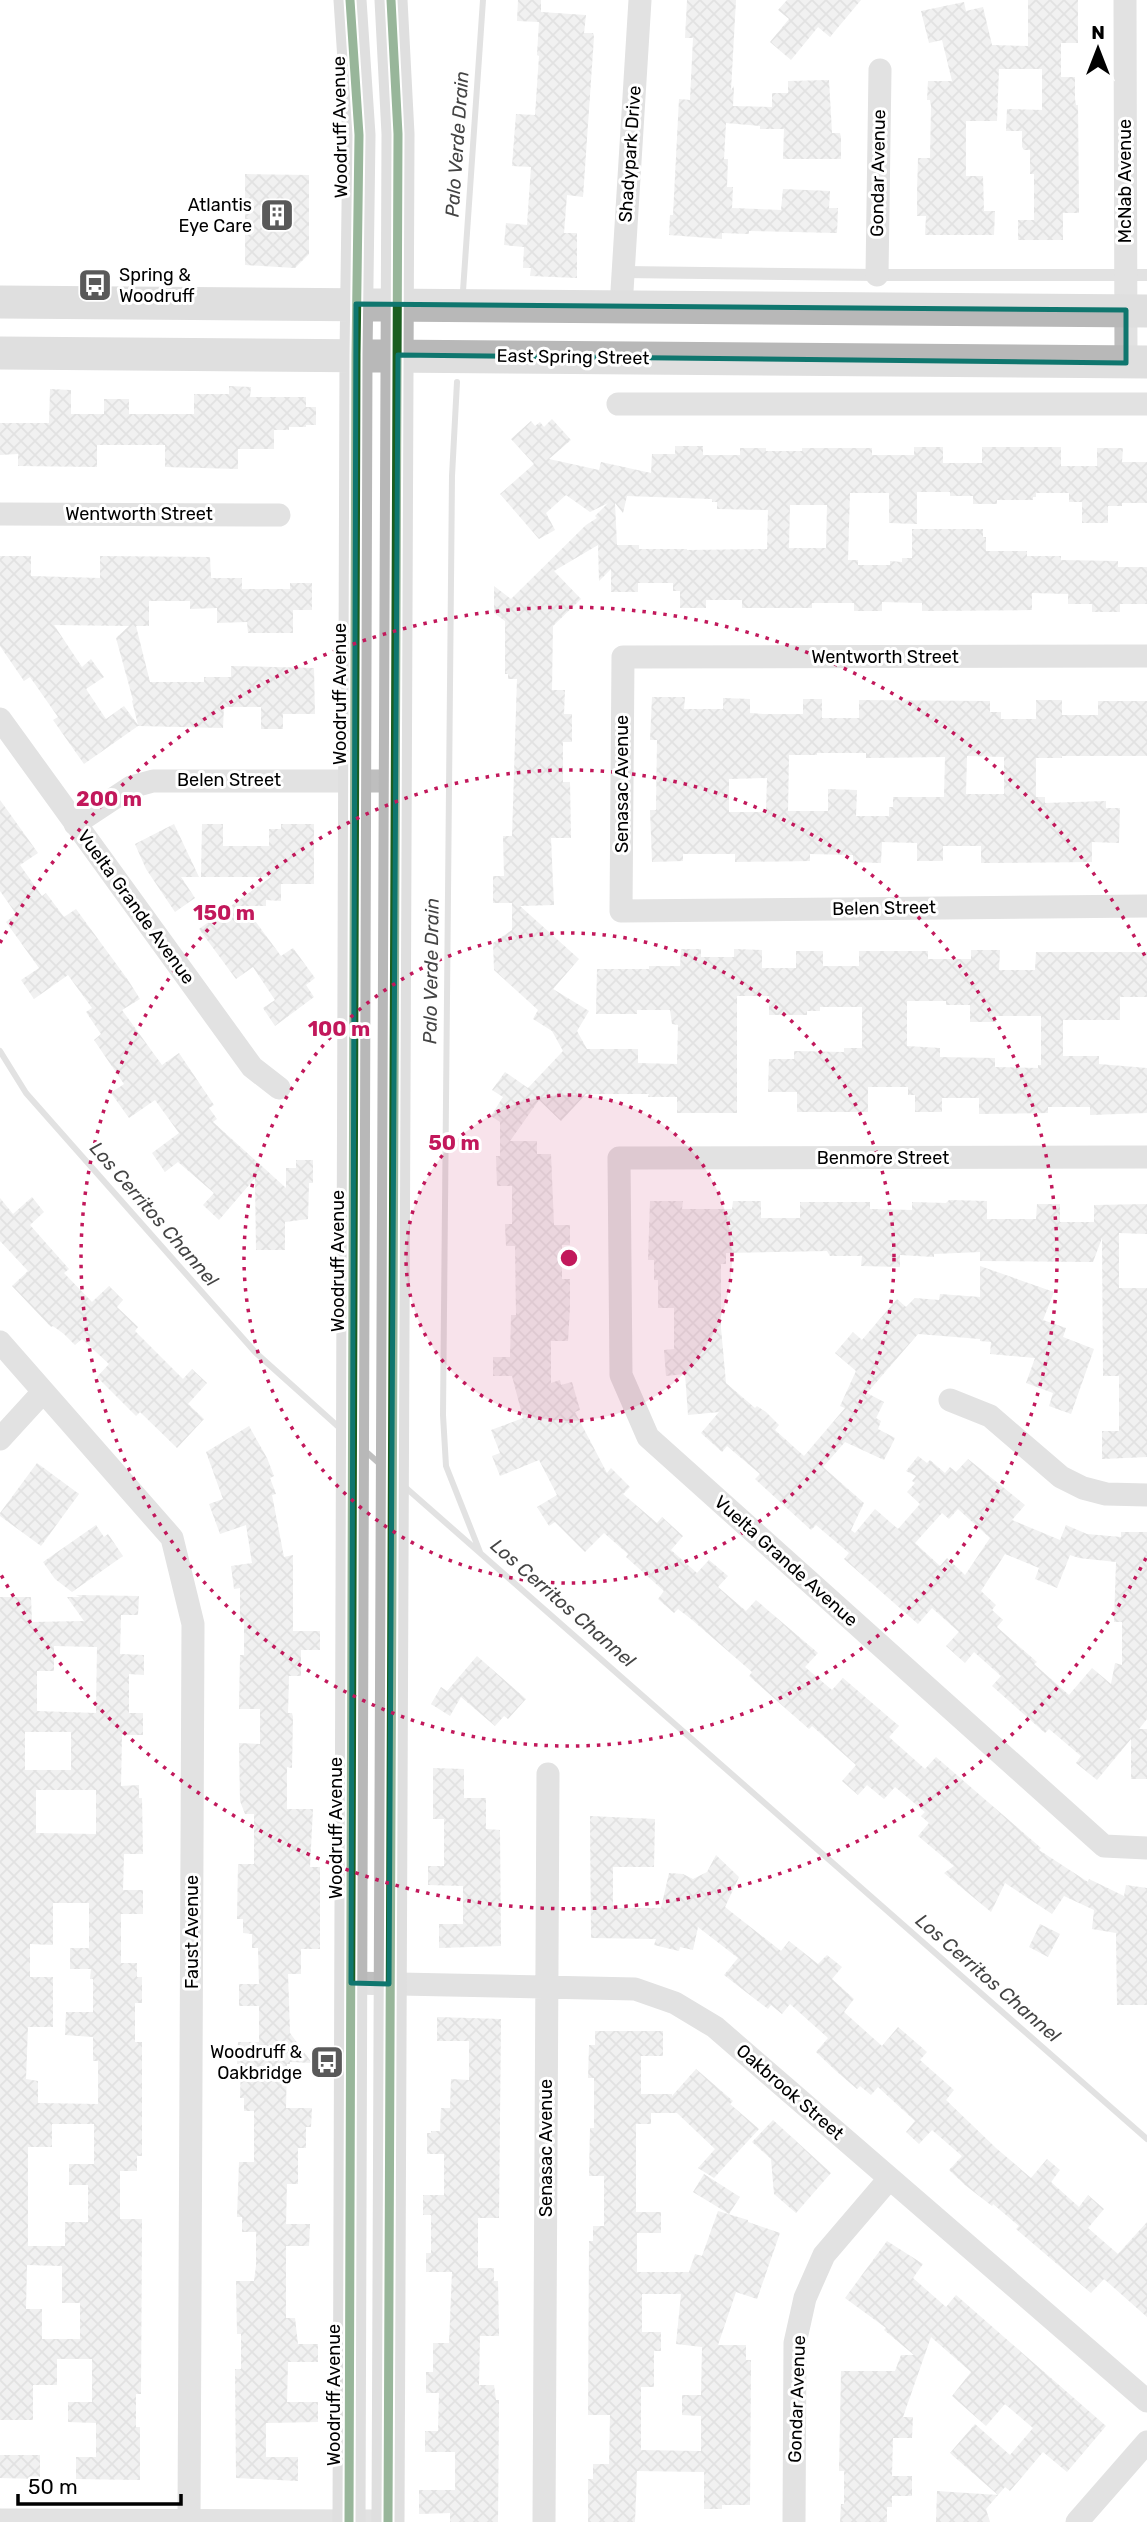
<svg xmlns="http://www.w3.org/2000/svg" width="1147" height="2522" font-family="Rubik,sans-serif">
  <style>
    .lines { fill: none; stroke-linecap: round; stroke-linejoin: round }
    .stream { stroke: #bfbfbf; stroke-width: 6 }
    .building { fill: url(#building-cross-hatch); fill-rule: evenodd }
    .service { stroke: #bebebe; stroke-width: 12 }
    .minor { stroke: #bebebe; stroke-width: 23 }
    .secondary { stroke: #b8b8b8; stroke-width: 33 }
    .cycleway-casing { stroke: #fff; stroke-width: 13 }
    .cycleway { stroke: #1b5e20; stroke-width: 9 }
    .marked { fill: none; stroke: #0f766e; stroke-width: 5; stroke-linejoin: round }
    .ring { fill: none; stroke: #c2185b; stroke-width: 3.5; stroke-dasharray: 3.5 7 }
    .labels { text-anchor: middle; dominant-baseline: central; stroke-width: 6; stroke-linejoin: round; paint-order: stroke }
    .street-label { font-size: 18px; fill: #000; stroke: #fff }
    .poi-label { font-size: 18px; fill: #000; stroke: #fff; text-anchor: end }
    .water-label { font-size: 19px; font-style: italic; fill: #444; stroke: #fff }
    .centre { fill: #c2185b; stroke: #fff; stroke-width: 3.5 }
    .ring-label { font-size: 21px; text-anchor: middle; font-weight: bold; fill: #c2185b; stroke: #fff; stroke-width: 6; stroke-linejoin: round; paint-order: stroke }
  </style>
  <defs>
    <pattern id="building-cross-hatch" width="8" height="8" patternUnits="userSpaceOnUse" patternTransform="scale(1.75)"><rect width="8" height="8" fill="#dfdfdf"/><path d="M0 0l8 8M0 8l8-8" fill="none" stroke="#bebebe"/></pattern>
  </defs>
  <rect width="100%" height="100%" fill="#fff"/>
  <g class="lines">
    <!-- stream -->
    <path class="stream" d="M463 291 483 0
      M457 382 452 476 443 1415 446 1466 480 1552
      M0 1051 26 1093 255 1352 342 1430
      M363 1449 381 1465
      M405 1487 1147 2139"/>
  </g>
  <!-- building -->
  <path class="building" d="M518 0H541V12L586 15 584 33H593L594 37 583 197 567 195 564 233H577V278L530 276 531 268H523L524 247 504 245 506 223 527 225 531 167 512 166 516 114 535 115 539 56 537 55 539 22 517 21Z
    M687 0H736L731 90 734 86 733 106 772 107V93H788V81L829 80 832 133H840L841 137V159H783L784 129H760V126L726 123 724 159H728L727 187H733L732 208 781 210 783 189 830 191 829 208H838L837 233 749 231V234L722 233V239L669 235 670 215H673L679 99 690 100 693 38H685Z
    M787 0H861L830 37 818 27 791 60 770 42 789 19 778 10Z
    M1028 0H1078V43H1061V77H1075V99L1076 105H1078L1079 213H1063V240H1018V220H1034V174H1030V150H1024L1022 147V131H1006L1007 109 1042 110V69H999L997 121H966V176H983L984 211H995L994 235H925L926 216H917V191L918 158H930L931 106 930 100H927L928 81H952L942 40 929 43 921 11 964 2 966 11 983 7 992 45 1028 46Z
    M245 174 309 175V254L295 268 245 265Z
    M229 386 251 387 250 397H306V407H316V425H306V427H289V430H274V449H238V469L165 467V445H97V467L18 466V454L0 455V423H49L50 389 71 390V414H104V399H129V414H194V394H229Z
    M552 419 571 440 549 459 599 470 601 462 651 473 652 454H675V446H703V455H740V448H766V451H802V448H872V455H914V447H943V463H982V447H1061V466H1097V448H1123L1122 462H1147V503H1122V506H1108V523H1082V502H1069V493H1036V497H1033V500H997V504H973V496H950V492H917V524L889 523V493H850L848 560H858V565H890V561L902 562V558H912V529H983V537H986V551H1027V556H1061V560L1118 561V567H1147V604H1120V612H1092V604H1068V594L1032 593V610L922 611V603L882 602V611H854V603H812V608H742V600H706V608H680V591H673V583H638V592H611V569L599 581 598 545 554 571 581 599 553 626 552 690H565L564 714H572V742H563V782H570L571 838H551L554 905 520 906 579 959 553 989 589 1011 577 1031 587 1049H638V1063L677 1064 678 1025 672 1024 670 1010H637V1014H596L597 969H649V966H680L681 949H701V957H734V949L762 950V968H796V951H823V966H859V951H928V959H971V950H1000L999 970H1035L1036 952H1147V997H1120V1020H1063V1056H1099V1064L1147 1068V1113L1090 1115V1107H1048V1113L979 1114V1098H942V1112H915V1095H908V1087H868V1112H797V1092H768L769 1059H794V1051L844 1052V1048H862V1007H820V1011H807V1015H769V996H737V1113H677V1097H648L649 1094H586L561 1121 539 1100 510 1141H537V1154H551L554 1225H570V1245H562V1279H570V1307L568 1341H551V1383L560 1380 561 1385 572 1382 580 1410 575 1412 607 1473 611 1468 630 1487 623 1494 657 1523 662 1517 683 1536 671 1550 697 1573 709 1560 728 1576 718 1587 746 1611 756 1600 818 1653 805 1667 832 1690 843 1678 899 1726 889 1737 925 1769 936 1757 1041 1848 1039 1850 1088 1882 1089 1879 1124 1896 1126 1885 1147 1888V2005H1117L1116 1933 1092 1929 1094 1910 1064 1896 1052 1914 1005 1883 991 1912 944 1873 954 1866 918 1836 929 1823 921 1816 925 1812 895 1787 884 1799 867 1785 858 1795 842 1781 856 1765 812 1726 809 1729 793 1715 749 1676 752 1672 691 1619 678 1609 674 1613 658 1599 664 1591 626 1557 628 1554 604 1533 585 1552 555 1522 549 1526 537 1507 557 1495 539 1460 500 1476 492 1456 500 1453 491 1430 523 1418 512 1376H493V1357H510L511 1315H516L515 1246H506L505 1224H512V1186H497L496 1156H500V1122L491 1116 503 1097 492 1090 505 1072 528 1088 563 1051 552 1031 533 1019 538 1010 494 970 493 943 512 930V903H493V876H504L503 836H512L517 679H508V674H505V621L494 613V586L511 599 586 525 597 518 595 516 608 503 590 512 566 495 546 513 555 530 539 539 500 494 534 464 511 439 531 421 535 426 540 422 544 427ZM627 496 712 499V502H717V509L768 510 767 549 687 550V549H639V545H617L615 503 623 513ZM790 505H827L826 548H789ZM907 1001H946V1005H970V1022H996V1016H1041V1065H1038V1068L995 1067V1058L940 1057V1048L907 1046Z
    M0 556H31V576L100 578V556L210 557 211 578H242V589H290V583H312V610H293V633H248L247 622 217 623V608L190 609V601H149V626H136L150 682H204V677H231V666L314 668 315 714H283V729H261V707H224L223 728 138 726 84 764 53 720 58 717 30 677 24 681 0 646ZM54 625 129 626 116 638 133 700 132 701 138 725 124 706 106 719 86 689 104 677 91 659 82 667Z
    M652 697H685L684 709H723V698L750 699V713L763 714H803V699H822V718H859V700L990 701V712H1001V719H1036V700H1062V715H1098V701H1147V756H1062V758H1036V797H1045V803L1106 801V808H1120L1119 843 1092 842V862L981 863V846H943V861H917V843L882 842 881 863 853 862V855L810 854V861L735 862V854H683V861L652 862 650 810H656L657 740H650ZM817 753H866V758L945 757 944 797H893V807H889V816H856L857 790 828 789V811H788L789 755H817ZM967 756 1004 757V794H966ZM767 778 766 812H729V779Z
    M0 800 38 853 20 865 42 896 46 893 64 917 76 909 128 980 140 999 122 1010 162 1065 179 1053 214 1105 209 1108 217 1119 213 1122 286 1188V1168H296V1160H313V1183H309L308 1219 285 1222V1250H256L255 1178 219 1220 203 1205 214 1193 178 1162 165 1172 152 1153 179 1133 155 1100 129 1118 111 1093 124 1084 94 1040 101 1034 86 1012 92 1008 68 975 34 999 21 980 39 968 6 922 16 914 0 891Z
    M174 824 199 877H181L195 898 175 912 146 869 135 844Z
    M202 824H223V846H269V829H281V824H314V884H281V901L266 900V906H244L281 956 293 948 315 978 306 985 314 997 275 1026 263 1008 275 1000 253 967 236 979 199 929 271 877H201Z
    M32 1197 44 1212 30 1225 69 1269 64 1273 92 1302 109 1286 123 1300 117 1307 138 1327 135 1331 183 1379 192 1369 207 1383 188 1404 204 1419 177 1448 140 1412 136 1416 97 1377 109 1364 82 1339 75 1345 64 1334 53 1326 51 1327 12 1286 28 1271 0 1241V1198L13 1214Z
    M949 1200 987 1201V1219H1036L1037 1204H1060V1222H1094V1205L1147 1204V1234L1119 1233V1288H1147V1457L1102 1459V1431H1119V1376H1103L1102 1238 1093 1262 980 1261V1252L934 1254V1257L900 1255V1267L861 1266 862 1256H830L827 1251 726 1253V1264H721V1328L726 1383 755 1408 757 1406 766 1412 779 1425 775 1430 804 1456 845 1408 840 1406 856 1371 835 1353 853 1332 862 1340 897 1299 906 1307 915 1298 939 1300 940 1294 980 1297V1266L1054 1292 1043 1320 1066 1328 1063 1337 1094 1349 1071 1414 1049 1406 1053 1393 1026 1383 1035 1358 990 1354 991 1342 980 1341V1339L918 1334 867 1393 884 1402 876 1418 881 1421 878 1429 895 1438 884 1460 845 1442 823 1467 864 1503 851 1530 855 1533 875 1509 898 1529 920 1504 907 1492 915 1483 912 1481 916 1476 906 1471 918 1456 927 1463 930 1460 945 1473 950 1467 956 1472 968 1459 1025 1505 1012 1520 1060 1540 1066 1525 1087 1534 1121 1537V1532H1147V1719L1139 1729H1147V1779H1131V1739L1097 1780 1076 1763 1081 1756 1049 1729 1045 1733 992 1686 1001 1676 974 1652 965 1663 946 1646 959 1632 932 1608 918 1624 844 1559 849 1553 816 1525 811 1530 755 1479 760 1474 727 1446 722 1452 701 1433 719 1412 688 1415 685 1374 666 1376 664 1350 674 1349V1308H658V1280H654V1260H648L650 1201H683L682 1209H732L733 1201H761V1218H800V1202H870V1209L912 1210V1202L946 1203ZM958 1509 990 1538 965 1575 947 1558 940 1566 915 1543 942 1513 949 1519ZM1005 1554 1039 1568 1035 1579 1057 1588 1070 1555 1079 1558 1116 1562 1114 1622H1122V1665L1115 1663 1111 1684 1092 1668 1069 1695 1034 1664 1037 1662 997 1627 1003 1620 992 1610 996 1605 981 1591Z
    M249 1426 267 1458 274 1476 270 1478 276 1494 272 1495 284 1557 293 1555V1631H320V1650H301V1676H289L288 1713H292L293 1717 292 1768 287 1767V1809H313L310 1867H320V1949H301V1974H288L290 2033 312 2063 290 2062V2064H287L286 2108H312L311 2127H306V2148H298V2184H287L286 2224H310L309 2246H286V2318H295L298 2344H318V2362H288L287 2402H318V2422L266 2423V2457H298V2481L236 2478 235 2369H241V2334H237L236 2281H254L256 2266V2232H242V2217H237L239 2162H254V2111H244V2098H240L241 2064H237L238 2042H259V2006H239V1984H259L258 1948H252V1934L243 1933V1919H237L238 1864H254V1814H245L240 1801 239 1743 260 1744V1709H239L240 1655H244V1622H240V1588L234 1589 231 1566 252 1563 246 1525 220 1534 209 1504 223 1499 206 1452Z
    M37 1463 79 1494 41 1546 0 1516V1513Z
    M96 1525 104 1537 108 1534 123 1556 72 1592 55 1579 43 1562Z
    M76 1595 139 1596 138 1615H121L120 1654 144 1655V1675L129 1674V1713H143V1735H122L121 1786 139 1785V1798H142L143 1854H124L123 1890H143V1914H121V1963H137V1977H142V2003H135V2042H142V2156H137V2171H120V2219H142L141 2394H136V2427H140V2480L76 2479V2457H96V2423L68 2422V2402H92V2359H57V2385H33V2420H0V1597H31L32 1622 84 1621 67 1597H80ZM54 1646 97 1647 96 1713 37 1711V1671H54ZM25 1732H71V1770H25ZM36 1790H96V1834L36 1833ZM53 1903H89V1948H70V1969H91L90 1979H93V2012H66L65 2035 93 2037V2061H98V2104L38 2103V2081L26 2079 28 2027H53V1977H30V1944L53 1945ZM52 2124H94V2164H69V2185H88V2222H65V2246H28V2147H52ZM27 2265 62 2266V2303H80V2339H42V2309H26Z
    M477 1656 526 1699 508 1719 504 1716 495 1726 461 1697 450 1716 431 1704 441 1687 447 1691Z
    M433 1768 464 1769V1798H486V1829L500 1830 501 1946 439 1948V1924H463V1886L428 1885V1866H444V1819H433Z
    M590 1816 655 1819 654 1867H613V1908H661L669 1873 683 1874 693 1879 707 1872 716 1855 739 1877 725 1907 781 1951 789 1941 818 1964 827 1955 842 1967 832 1979 854 1999 844 2012 882 2046 898 2027 927 2052 920 2060 954 2090 946 2100 996 2148 1031 2178 1047 2159 1060 2170 1051 2182 1079 2207 1088 2195 1104 2209 1088 2228 1118 2254 1147 2222V2317L1104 2279 1091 2293 1016 2229 1019 2226 993 2204 992 2206 965 2185 949 2170 962 2156 932 2130 919 2144 906 2132 915 2121 878 2087 871 2095 860 2086 857 2089 836 2071 816 2052 828 2038 790 2004 782 2014 771 2005 768 2009 724 1975 738 1958 698 1927 693 1950 680 1947 679 1951 654 1945 656 1939 591 1938Z
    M1040 1924 1060 1934 1048 1957 1029 1947Z
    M437 2017 501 2019 499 2218H478V2268H494V2281H498L499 2336H480L479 2385H494L496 2400H499L498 2522H450V2513L419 2514V2490H455V2452H425V2431H438L439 2393H426V2372H433V2343H449L452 2272H426V2253H431V2215H423V2195H444V2154H427V2133H431V2131H440L441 2108H450L451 2079 469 2080V2041H437Z
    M595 2031H663V2056H641V2094H672V2096L696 2069 733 2101 730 2104 759 2129 714 2178 698 2168 715 2149 677 2113H651V2124H636V2212H661V2233H637V2272H689L695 2254 702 2256 718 2211 748 2220V2222L780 2233 757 2299 736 2292 718 2345H746V2360H751L750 2505H722V2509H704V2472L637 2471 635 2522H588V2479H593V2464H609L610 2415H588L589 2241H593V2226H604V2176H589L590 2128H594V2078H588L589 2045H595ZM642 2294H681L676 2344 702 2347 701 2395H682V2415L701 2416V2451L641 2450V2387H654V2351H661V2332H642Z
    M773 2120 831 2173 796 2213 774 2194 771 2159 752 2142Z
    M704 2174 740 2197 729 2214 693 2192Z
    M887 2241 923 2264 913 2278 946 2307 956 2295 1106 2426 1067 2472 1043 2452 1010 2491 1005 2487 998 2495 950 2453 975 2424 1010 2455 1033 2428 1005 2404 986 2426 952 2396 971 2372 931 2337 903 2417H913L912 2438H893L892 2476H912V2496H892V2507H887V2522H840L841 2504H844V2471H839L841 2371H895L901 2355H914L884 2330 886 2328 845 2298Z
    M0 2455H40V2479L0 2478Z
    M937 2491 998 2495 986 2509 990 2522H936Z"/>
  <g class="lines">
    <!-- service -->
    <path class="service" d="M623 272 877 275H1147"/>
    <!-- minor -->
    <path class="minor" d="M1125 0 1126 363
      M877 275 880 70
      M621 307 640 0
      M618 404H1147
      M0 514 279 515
      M1147 656 623 657 621 911 1147 906
      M0 719 252 1067 279 1088
      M75 824 131 787 153 781H396
      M1147 1157 619 1158 621 1375 648 1437 1104 1846 1147 1848
      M0 1342 172 1538 193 1624 189 2522
      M950 1400 990 1416 1061 1477 1083 1488 1106 1494 1147 1495
      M0 1439 43 1392
      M351 1983 635 1989 675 2003 715 2027 1147 2401
      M0 2520 388 2521
      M544 2522 548 1774
      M794 2522 795 2343 805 2298 824 2255 889 2179
      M1077 2522 1147 2442"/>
    <!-- secondary -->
    <path class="secondary" d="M0 302 1147 311
      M0 353 1147 362
      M349 2522 356 355 359 135 350 0
      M388 2522 398 134 391 0"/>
    <!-- cycleway casing -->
    <g class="cycleway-casing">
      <path id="cycleway" d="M349 2522 356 355 359 135 350 0
        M388 2522 398 134 391 0"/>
    </g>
    <!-- cycleway -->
    <use href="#cycleway" class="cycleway"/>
  </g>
  <!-- marked area -->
  <path d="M0 0H1147V2522H0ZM356 304 1126 310V363L398 355 389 1984 351 1983Z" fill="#fff" fill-opacity=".55" fill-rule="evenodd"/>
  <path class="marked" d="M356 304 1126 310V363L398 355 389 1984 351 1983Z"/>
  <!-- distance rings -->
  <circle cx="569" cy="1258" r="163" fill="#c2185b" fill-opacity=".12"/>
  <g class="ring">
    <circle cx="569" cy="1258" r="163"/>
    <circle cx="569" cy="1258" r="325"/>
    <circle cx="569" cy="1258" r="488"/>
    <path d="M1146 1558A650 650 0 0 1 0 1573M0 943A650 650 0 0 1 1146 958"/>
  </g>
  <!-- icons -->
  <defs>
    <g id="building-square" transform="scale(1.75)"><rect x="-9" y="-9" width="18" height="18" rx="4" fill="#595959" stroke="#fff"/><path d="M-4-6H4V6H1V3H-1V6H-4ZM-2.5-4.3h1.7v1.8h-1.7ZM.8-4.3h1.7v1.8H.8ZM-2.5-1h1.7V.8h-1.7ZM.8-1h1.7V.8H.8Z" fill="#fff"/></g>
    <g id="bus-square" transform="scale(1.75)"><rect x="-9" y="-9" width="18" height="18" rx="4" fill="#595959" stroke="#fff"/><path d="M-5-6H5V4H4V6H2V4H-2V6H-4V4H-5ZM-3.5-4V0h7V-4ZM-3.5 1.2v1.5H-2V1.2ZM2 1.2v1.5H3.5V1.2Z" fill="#fff"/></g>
  </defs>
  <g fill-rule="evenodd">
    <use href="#building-square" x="277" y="215"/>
    <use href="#bus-square" x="95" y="285"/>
    <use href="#bus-square" x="327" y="2062"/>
  </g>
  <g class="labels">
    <!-- street labels -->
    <g class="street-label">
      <text transform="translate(340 127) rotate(-91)">Woodruff Avenue</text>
      <text transform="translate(630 154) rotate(-86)">Shadypark Drive</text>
      <text transform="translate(878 173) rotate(-89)">Gondar Avenue</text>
      <text transform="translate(1125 181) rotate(-90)">McNab Avenue</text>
      <text transform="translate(573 357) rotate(1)">East Spring Street</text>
      <text x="139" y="514">Wentworth Street</text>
      <text x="885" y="657">Wentworth Street</text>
      <text transform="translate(340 694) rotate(-90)">Woodruff Avenue</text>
      <text x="229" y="780">Belen Street</text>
      <text transform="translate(622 784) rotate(-90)">Senasac Avenue</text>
      <text transform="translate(136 907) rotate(54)">Vuelta Grande Avenue</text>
      <text transform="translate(884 908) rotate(-1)">Belen Street</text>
      <text x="883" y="1158">Benmore Street</text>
      <text transform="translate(338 1261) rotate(-90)">Woodruff Avenue</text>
      <text transform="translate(786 1561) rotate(42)">Vuelta Grande Avenue</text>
      <text transform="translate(336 1828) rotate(-90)">Woodruff Avenue</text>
      <text transform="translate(192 1932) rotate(-90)">Faust Avenue</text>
      <text transform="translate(790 2092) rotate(41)">Oakbrook Street</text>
      <text transform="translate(546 2148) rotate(-90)">Senasac Avenue</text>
      <text transform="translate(334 2395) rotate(-90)">Woodruff Avenue</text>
      <text transform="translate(797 2399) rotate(-88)">Gondar Avenue</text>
    </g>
    <!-- poi labels -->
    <g class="poi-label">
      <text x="252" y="205">Atlantis<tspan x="252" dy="21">Eye Care</tspan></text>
      <text x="119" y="275" text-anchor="start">Spring &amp;<tspan x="119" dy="21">Woodruff</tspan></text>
      <text x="302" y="2052">Woodruff &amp;<tspan x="302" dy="21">Oakbridge</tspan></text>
    </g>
    <!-- water labels -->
    <g class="water-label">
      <text transform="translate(457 144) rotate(-86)">Palo Verde Drain</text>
      <text transform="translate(431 971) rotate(-89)">Palo Verde Drain</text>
      <text transform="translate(154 1214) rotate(49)">Los Cerritos Channel</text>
      <text transform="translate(563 1603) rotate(41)">Los Cerritos Channel</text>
      <text transform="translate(988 1978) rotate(41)">Los Cerritos Channel</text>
    </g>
  </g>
  <circle cx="569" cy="1258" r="10" class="centre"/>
  <g class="ring-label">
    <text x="109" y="806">200 m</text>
    <text x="224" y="920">150 m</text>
    <text x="339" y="1036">100 m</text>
    <text x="454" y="1150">50 m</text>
  </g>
  <!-- north arrow -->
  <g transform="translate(1098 49)" stroke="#ffffff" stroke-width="5" paint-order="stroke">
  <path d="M0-5L12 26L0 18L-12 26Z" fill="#000000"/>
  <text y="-10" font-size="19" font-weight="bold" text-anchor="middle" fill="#000000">N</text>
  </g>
  <!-- scale -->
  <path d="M18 2494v10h163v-10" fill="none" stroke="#000000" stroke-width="3.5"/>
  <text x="28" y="2494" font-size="21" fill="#000000" stroke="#ffffff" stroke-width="5" paint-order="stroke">50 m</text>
</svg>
